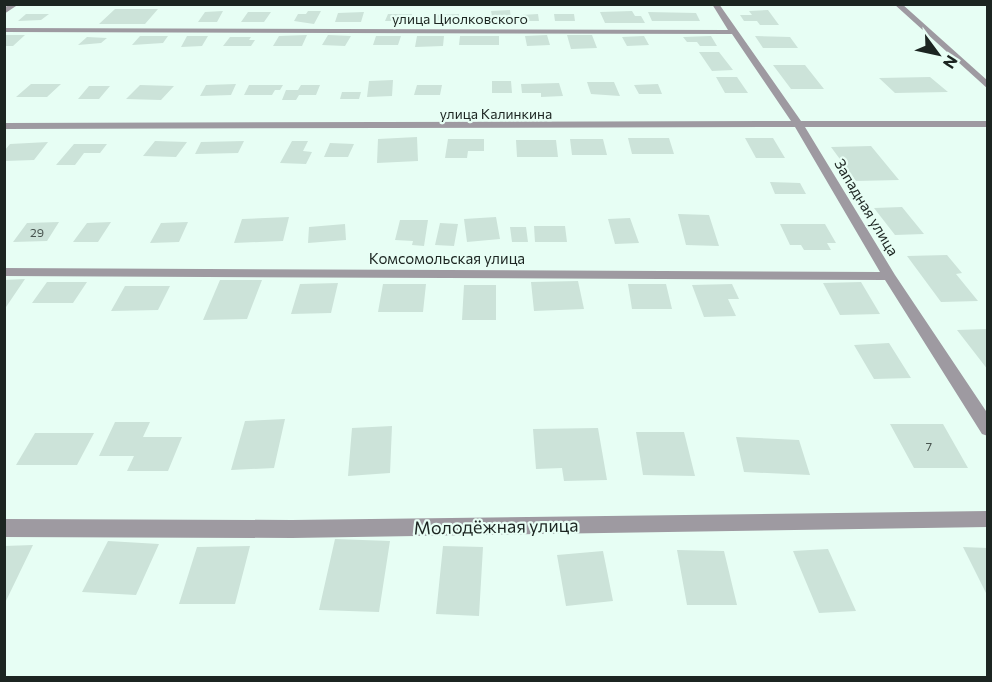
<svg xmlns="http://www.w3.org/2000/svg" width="992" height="682" font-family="Commissioner,sans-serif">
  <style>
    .building { fill: #cce3d9 }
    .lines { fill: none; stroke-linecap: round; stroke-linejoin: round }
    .minor { fill: #9e9aa1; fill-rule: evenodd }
    .labels { text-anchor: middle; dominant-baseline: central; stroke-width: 4.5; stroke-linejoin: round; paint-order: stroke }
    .number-label { font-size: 12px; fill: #48544f }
    .far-street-label { font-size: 14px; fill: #1c2521; stroke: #e7fef4 }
    .street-label { font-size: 15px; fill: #1c2521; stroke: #e7fef4 }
    .near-street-label { font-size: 18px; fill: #1c2521; stroke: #e7fef4 }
  </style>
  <rect width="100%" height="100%" fill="#e7fef4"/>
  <!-- building -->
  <path class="building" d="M115 9H158L145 24H99Z
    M510 10 511 22H493L491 11Z
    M768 10 779 25H760L757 21H744L740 15H752L749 11Z
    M223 11 217 22H198L205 12Z
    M308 11H321L314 24 294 21 298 14H306Z
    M632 11 635 16H641L645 23H605L600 12Z
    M248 12H271L264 22H241Z
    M364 12 361 22H335L338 13Z
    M648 12 696 13 700 21H652Z
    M26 14H49L41 20 18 21Z
    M388 14H412L410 21H385Z
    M459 14V22H434V15Z
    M538 14 539 21H522L521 15Z
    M554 14H574L575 21H555Z
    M4 35H25L13 46H4Z
    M307 35 302 46H273L279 36Z
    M328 35 351 36 345 46 322 45Z
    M547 35 550 45 527 46 525 36Z
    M567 35H592L597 48 571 49Z
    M140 36H168L163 43 132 45Z
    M187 36H208L202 46 181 47Z
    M376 36H401L398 45H373Z
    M417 36H444L443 46 415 47Z
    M460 36H499V45H459Z
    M644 36 649 45 627 46 622 37Z
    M711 36 717 46H700L697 42H687L683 37Z
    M755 36 790 37 798 48H763Z
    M87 37 107 38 101 43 78 45Z
    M230 37H251L249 40H255L251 46H223Z
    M699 52H719L733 70 712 71Z
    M773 65H805L824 89H791Z
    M716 77H737L748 93H725Z
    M930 77 948 92 895 93 879 78Z
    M393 80 392 96 367 97 369 81Z
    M492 81H511L512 93H492Z
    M587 82H614L620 96 591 94Z
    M559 83 563 96 541 97V93H522L521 84Z
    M31 84H61L47 97H16Z
    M236 84 231 95 200 96 206 85Z
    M658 84 662 94H639L634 85Z
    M140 85 174 86 161 100 126 99Z
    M249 85H283L280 90H275L272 95H244Z
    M301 85H320L316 95H299L296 100H282L286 90H298Z
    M417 85H442L440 95H414Z
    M89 86H110L99 99H78Z
    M342 92H361L359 99H340Z
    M417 137 418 161 377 163 378 139Z
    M628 138H669L674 154H632Z
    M745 138H773L785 158H756Z
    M448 139H484V151H468L467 158H445Z
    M570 139H603L607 155H572Z
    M516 140H556L558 157H517Z
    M155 141 187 142 176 157 143 156Z
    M244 141 238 153 195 154 201 142Z
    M292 141H308L303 151 312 152 306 164 280 163Z
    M48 142 34 160 5 161V150L10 144Z
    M330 143 354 144 348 157H324Z
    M74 144H107L100 153H84L75 165H56Z
    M871 146 899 180 856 181 831 147Z
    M770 182 800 183 806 194H775Z
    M902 207 924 234 895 235 874 208Z
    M678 214 709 215 719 246 686 245Z
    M289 217 283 241 234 243 242 219Z
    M496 217 500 239 467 242 464 219Z
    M630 218 639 243 615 244 608 219Z
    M400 220H428L424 246 412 245 413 241 395 240Z
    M59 222 47 241 13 242 27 223Z
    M111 222 98 242H73L87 223Z
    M188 222 179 242 150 243 161 223Z
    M440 223 458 224 454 246 435 245Z
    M345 224 346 240 308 243 309 227Z
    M780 224H825L836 243H827L831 250H804L801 245H790Z
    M534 226H565L567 242H535Z
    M510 227H526L528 242H512Z
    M947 255 962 273 956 274 978 301 941 302 907 256Z
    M25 279 4 310V280Z
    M220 280H262L247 319 203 320Z
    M578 281 584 309 534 311 531 282Z
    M47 282H87L73 303H32Z
    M861 282 880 314 840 315 823 283Z
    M338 283 331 313 291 314 300 284Z
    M383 284H426L423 312H378Z
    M628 284H666L672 309H632Z
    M732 284 739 299H728L736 316 704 317 692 285Z
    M464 285H496V320H462Z
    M125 286H170L158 310 111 311Z
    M988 329V370L957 330Z
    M889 343 911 378 874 379 854 345Z
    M285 419 274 468 231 470 245 421Z
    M115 422H150L143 437H182L168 471H127L134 456H99Z
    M890 424H943L968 468H914Z
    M392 426 390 473 348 476 352 428Z
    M598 428 607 480 564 481 562 468 536 469 533 429Z
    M636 432H684L695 476 643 475Z
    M35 433H94L77 465H16Z
    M736 437 799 440 810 475 744 472Z
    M335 539 390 541 379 612 319 610Z
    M108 541 159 544 136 595 82 592Z
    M33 545 4 605V546Z
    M250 546 235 604H179L197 547Z
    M443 546 483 547 479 616 436 614Z
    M963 547 988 548V597Z
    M828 549 856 611 819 613 793 551Z
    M677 550 724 551 737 605H687Z
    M603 551 613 601 566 606 557 555Z"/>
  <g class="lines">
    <!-- minor -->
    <path class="minor" d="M10 4H19L4 14V8Z
      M712 4H719L801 121H988V127H805L895 275 988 414V436L982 434 885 280 4 276V268L880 272 795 127 4 129V123L791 121 732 34 4 32V28L728 30Z
      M894 4H902L988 81V89Z
      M988 511V527L292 538 4 537V519L292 520Z"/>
  </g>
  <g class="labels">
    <!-- number labels -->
    <g class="number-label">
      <text x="37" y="232">29</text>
      <text x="929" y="446">7</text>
    </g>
    <!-- far-street labels -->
    <g class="far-street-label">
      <text x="460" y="18">улица Циолковского</text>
      <text x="496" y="113">улица Калинкина</text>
    </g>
    <!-- street labels -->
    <g class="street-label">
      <text transform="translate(867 207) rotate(59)">Западная улица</text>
      <text x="447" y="258">Комсомольская улица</text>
    </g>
    <!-- near-street labels -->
    <g class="near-street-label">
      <text transform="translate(496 526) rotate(-1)">Молодёжная улица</text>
    </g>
  </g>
  <!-- border -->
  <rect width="992" height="682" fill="none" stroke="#1c2521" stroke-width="12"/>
  <!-- north arrow -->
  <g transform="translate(938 54) rotate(123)" stroke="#e7fef4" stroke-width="4.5" paint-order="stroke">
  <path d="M0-4.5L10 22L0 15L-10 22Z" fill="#1c2521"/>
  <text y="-9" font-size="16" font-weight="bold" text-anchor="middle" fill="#1c2521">N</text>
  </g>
</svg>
